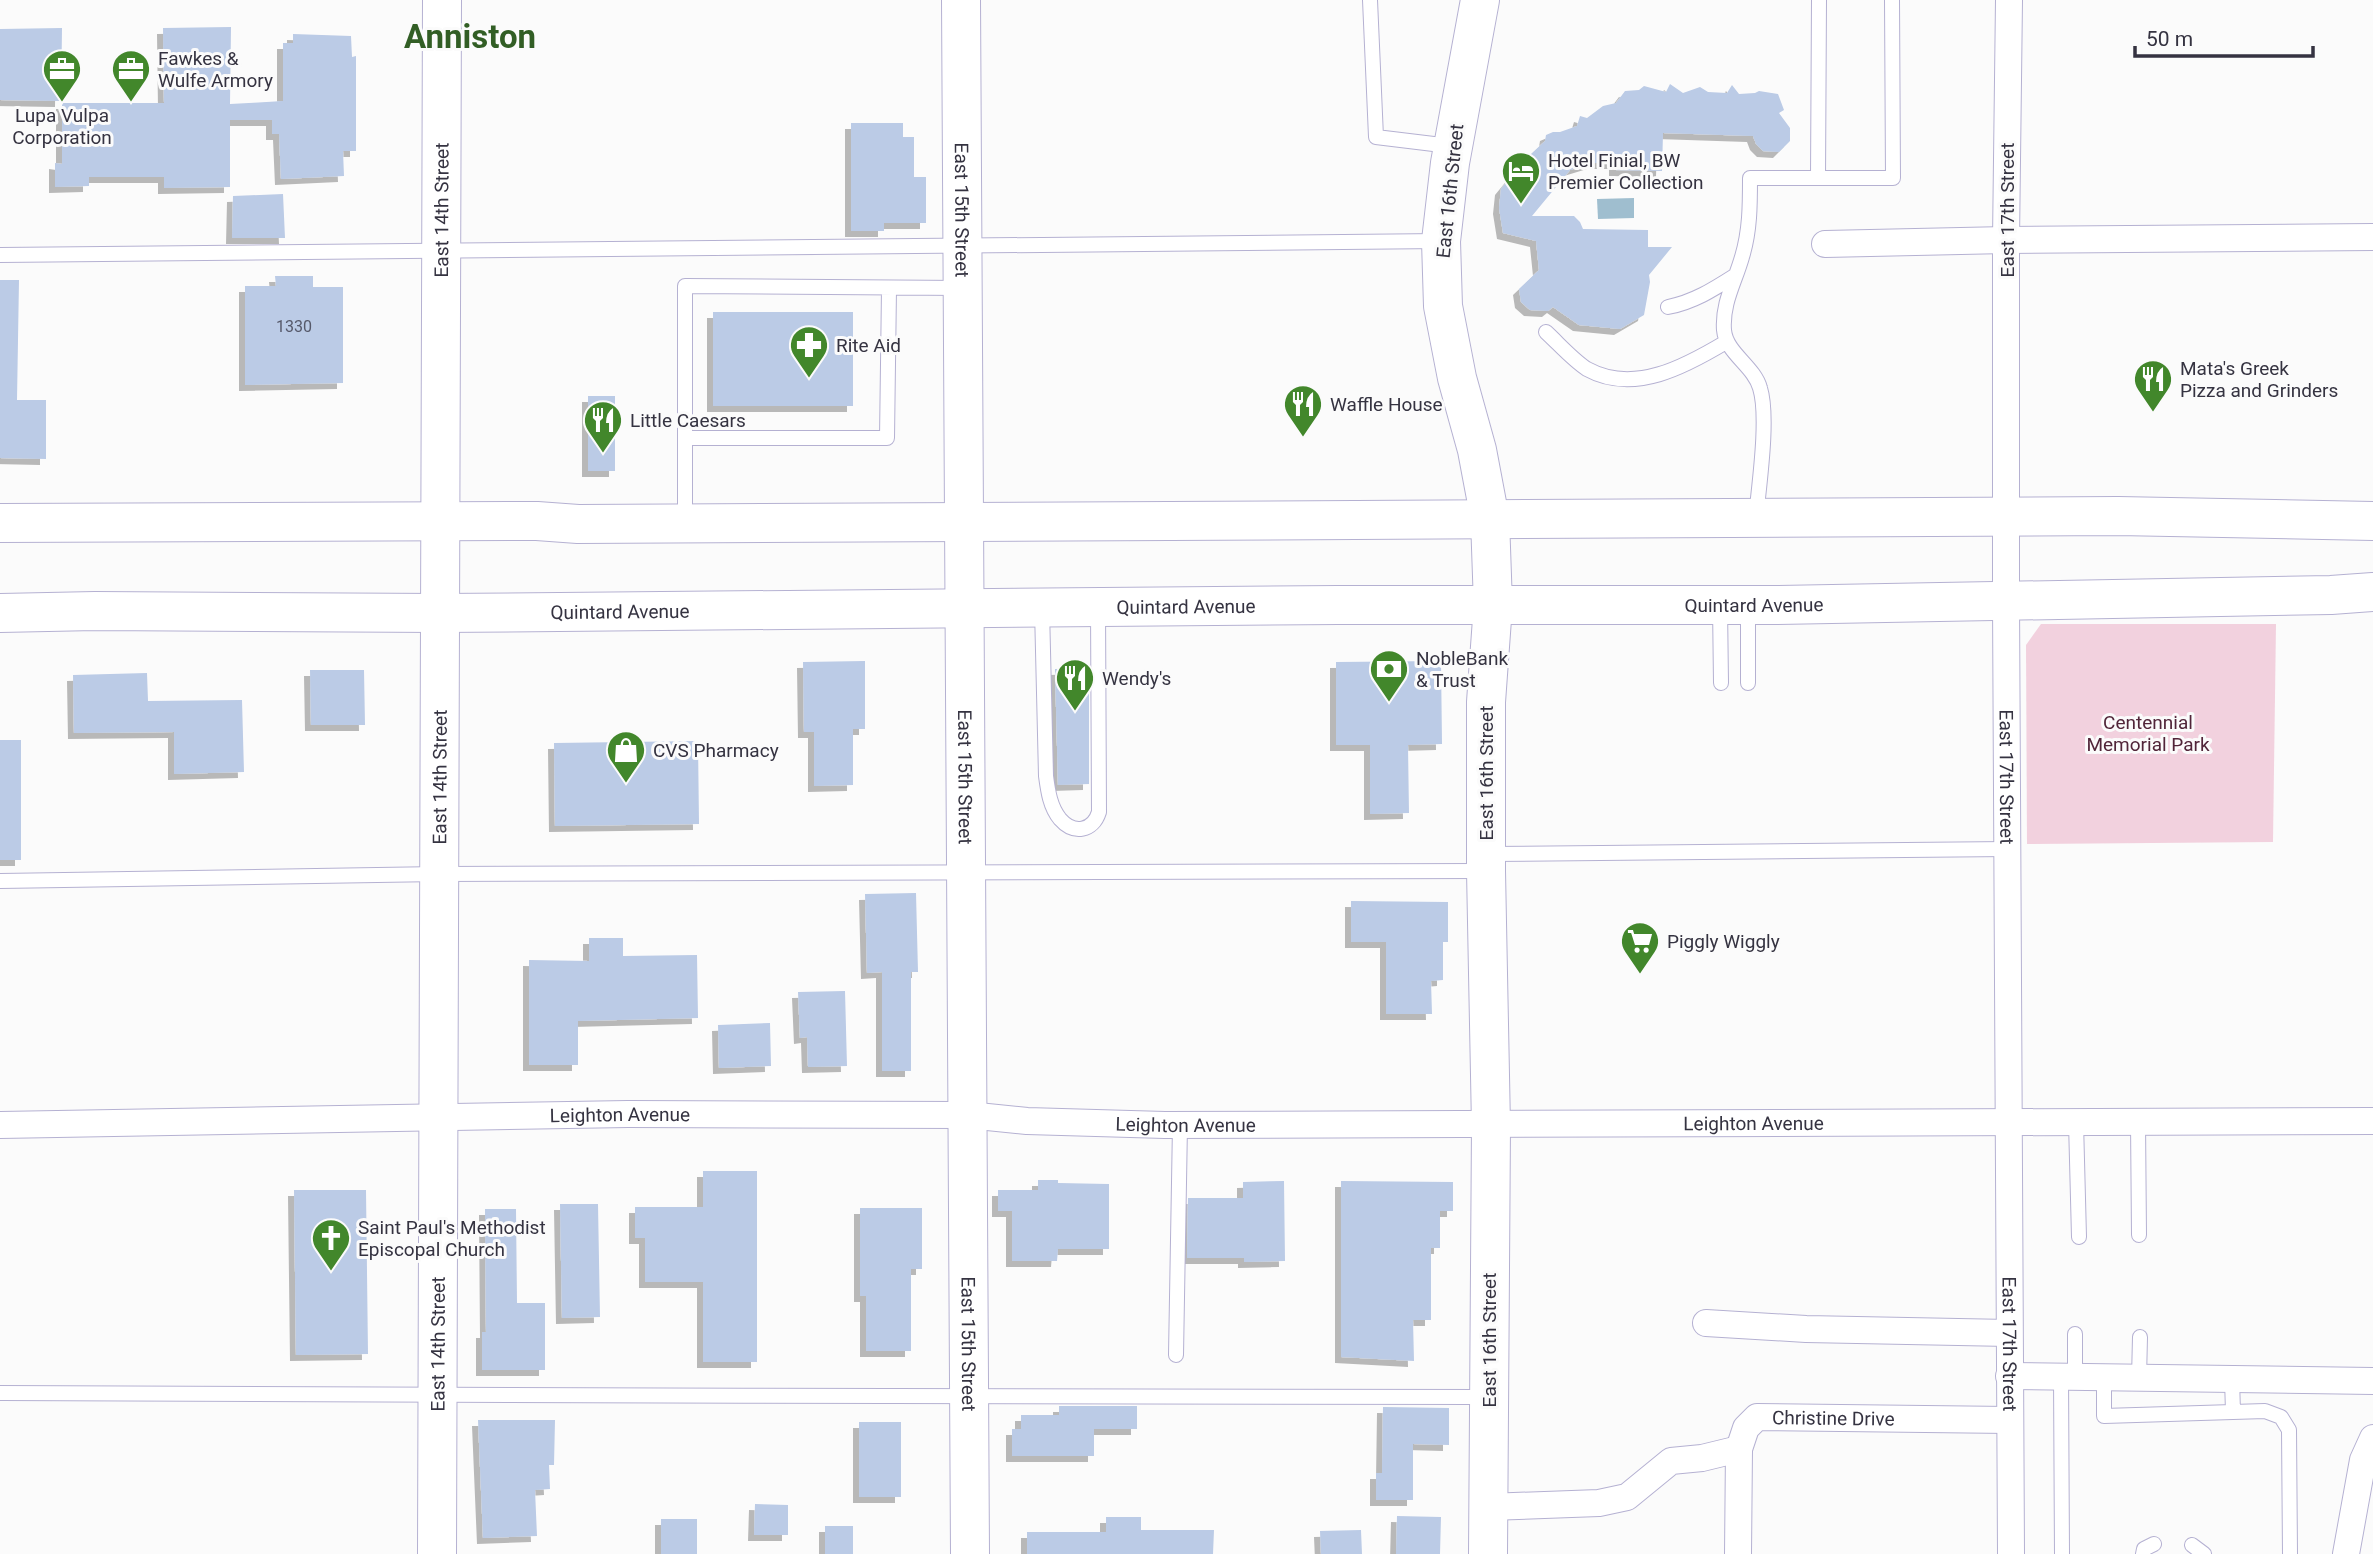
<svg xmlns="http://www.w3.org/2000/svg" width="2373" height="1554" font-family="Roboto,sans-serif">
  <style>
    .green { fill: #f2d1de }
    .water { fill: #9fbecf }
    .building { fill: #bbcbe6; filter: url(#shadow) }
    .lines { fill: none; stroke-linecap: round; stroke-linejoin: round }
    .lane-casing { stroke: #b5b1d2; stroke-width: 16 }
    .street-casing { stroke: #b5b1d2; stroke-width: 28 }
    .secondary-casing { stroke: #b5b1d2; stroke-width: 40 }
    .highway-casing { stroke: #b5b1d2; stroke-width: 40 }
    .lane { stroke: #fff; stroke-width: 14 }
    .street { stroke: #fff; stroke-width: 26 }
    .secondary { stroke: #fff; stroke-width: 38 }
    .highway { stroke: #fff; stroke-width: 38 }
    .labels { text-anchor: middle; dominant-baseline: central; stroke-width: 6; stroke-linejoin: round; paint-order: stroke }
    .number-label { font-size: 16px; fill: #56596a }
    .poi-label { font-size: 19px; fill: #353341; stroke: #fbfbfb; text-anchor: start }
    .street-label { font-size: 19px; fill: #353341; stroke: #fbfbfb }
    .park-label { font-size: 19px; fill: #512539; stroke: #fbfbfb }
    .town-label { font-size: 33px; font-weight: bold; fill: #325e25; stroke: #fbfbfb }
  </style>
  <defs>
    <filter id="shadow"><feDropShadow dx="-6" dy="6" stdDeviation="0" flood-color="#0004"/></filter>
  </defs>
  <rect width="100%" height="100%" fill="#fbfbfb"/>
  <!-- green -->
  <path class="green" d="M2041 624H2276L2273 842 2027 844 2026 645Z"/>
  <!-- water -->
  <path class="water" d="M1634 198V218L1598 219 1597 199Z"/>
  <!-- building -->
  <path class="building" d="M231 27 230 104 283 101V43H293V34L351 36 352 57 356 56V151H343L344 176 281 179 279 134H272V120H230V187L164 188V177H89V186L55 187V163L62 164V103H164L163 28Z
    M62 28 61 101 0 100V29Z
    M1670 84 1683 93 1700 87 1708 92 1727 93 1732 85 1739 94 1755 93 1759 91 1778 94 1784 110 1779 113 1790 128V141L1779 152 1763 151 1756 144 1753 136 1663 133 1662 171 1615 170V163H1593L1570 170 1532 216H1574L1580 222 1583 229 1648 230V247H1672L1649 275 1650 282 1644 315 1620 329 1579 325 1553 307 1548 311 1530 310 1521 302 1519 289 1539 270 1536 241 1503 233 1499 208 1501 189 1519 167 1522 154H1531L1545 141 1546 135 1553 132H1560L1577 126 1580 116 1587 118 1603 106 1616 103 1625 91 1639 90 1644 86 1666 92Z
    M851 123H903V137H914V177H926V223H884V231H851Z
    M283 194 285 238H232L233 196Z
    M275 276H313V287H343V383L245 385V286H276Z
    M0 280H19L17 400H46V459L0 458Z
    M713 312H853V406H713Z
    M588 396H615V471H588Z
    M865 661V729H853V785L814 786V732H804L803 662Z
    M1441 661 1442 744 1408 745 1409 813 1370 814V745H1336V662Z
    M1089 668V784L1058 785 1055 669Z
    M310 670H364L365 725H311Z
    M147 673 148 701 242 700 244 772 174 774V732L74 733 73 675Z
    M0 740H21V860H0Z
    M698 741 699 824 555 826 554 743Z
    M916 893 918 972H911V1071H882V972L867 973 865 894Z
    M1351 901 1448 902V942H1443V980L1431 981 1432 1014H1386V942H1351Z
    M589 938H623V956L697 955 698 1018 578 1021V1065H529V960L589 961Z
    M845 991 847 1066 808 1067 807 1037 800 1038 798 992Z
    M770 1023 771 1066 719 1068 718 1025Z
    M703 1171H757V1362H703V1282H645V1238H635V1207H703Z
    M1038 1180H1058V1183L1109 1184V1249H1058L1057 1261H1012V1211H998V1190H1038Z
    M1284 1181 1285 1261 1244 1262V1258H1187L1188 1198H1243V1182Z
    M1341 1181 1453 1182V1211H1440V1248H1431V1320H1413L1414 1361 1341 1357Z
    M294 1190H366L368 1354 296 1355Z
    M560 1204H598L600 1317 562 1318Z
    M860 1208H922V1269H911V1351H866V1296H860Z
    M485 1209H516L517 1303H545V1370H482V1332H486Z
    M1059 1406H1137V1429H1094V1456H1012V1429H1021V1415H1059Z
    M1383 1407 1449 1408V1445L1413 1444V1500H1376V1473H1382Z
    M478 1420H555L554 1465H549L550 1489 535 1490 537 1536 483 1538Z
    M859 1422H901V1497H859Z
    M755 1504 788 1505V1535H754Z
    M1397 1516 1441 1517 1440 1554H1396Z
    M1106 1517H1141V1530H1214L1213 1554H1027V1532H1106Z
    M661 1519H697V1554H661Z
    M825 1526H853V1554H825Z
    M1361 1530 1362 1554H1321L1320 1531Z"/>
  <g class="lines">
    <!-- lane casing -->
    <g class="lane-casing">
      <path id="lane" d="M1370 0 1376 137 1450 146
        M1818 178 1819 0
        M0 255C480 254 960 245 1441 241
        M1668 307C1694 302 1714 289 1736 275
        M1546 332C1559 344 1573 360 1587 369 1634 395 1686 366 1726 342
        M685 438H887L889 289
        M1756 517C1759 485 1769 417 1760 388 1754 366 1726 353 1724 330 1722 303 1735 282 1742 257 1750 231 1750 205 1750 178H1893L1892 0
        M685 522V286L961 288
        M1720 606 1721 683
        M1748 607V683
        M1042 609 1046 776C1048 791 1050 807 1060 819 1074 835 1093 831 1099 812L1098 607
        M1488 854 2008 849
        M0 881 439 874 1484 871
        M2076 1122 2079 1237
        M2138 1122 2139 1235
        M2075 1334V1377
        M1176 1355 1180 1125
        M2061 1377 2062 1554
        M2104 1378V1416L2265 1411 2281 1417 2289 1430 2290 1554
        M2139 1378 2140 1337
        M2232 1379 2233 1412
        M0 1393C496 1397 991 1395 1487 1397
        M2192 1545 2204 1554
        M2143 1554 2144 1549 2154 1544"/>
    </g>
    <!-- street casing -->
    <g class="street-casing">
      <g id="street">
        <path id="s1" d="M2009 0 2006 240V601L2011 1554"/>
        <path d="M1825 244 2006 240 2373 237"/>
        <path id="s2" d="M0 1125 628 1114 968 1115 1027 1121 1165 1125 2373 1121"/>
        <path d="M1706 1323 1806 1329 2009 1333"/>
        <path d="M2009 1376 2373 1381"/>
        <path d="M1488 1507 1599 1503 1627 1497 1671 1461 1702 1458 1739 1449"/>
        <path id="s3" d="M1738 1554 1739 1449 1746 1428 1757 1417 2009 1420"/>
        <path d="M2346 1554 2363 1460 2373 1438"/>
      </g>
    </g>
    <!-- secondary casing -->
    <g class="secondary-casing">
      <g id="secondary">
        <path id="s4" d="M961 0 970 1554"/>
        <path d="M1480 0 1450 163 1441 241 1443 306 1457 378 1477 450 1490 519 1493 605 1486 702V871L1491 1126 1488 1554"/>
        <path id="s5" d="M437 1554 442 0"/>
      </g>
    </g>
    <!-- highway casing -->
    <g class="highway-casing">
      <g id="highway">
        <path d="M0 523 537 521 578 524 2118 516 2373 521"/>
        <path id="s6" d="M0 613 95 611 440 613 1339 605H1777L2331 595 2373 592"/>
      </g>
    </g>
    <!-- lane -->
    <use href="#lane" class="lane"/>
    <!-- street -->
    <use href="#street" class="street"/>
    <!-- secondary -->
    <use href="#secondary" class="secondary"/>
    <!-- highway -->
    <use href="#highway" class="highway"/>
  </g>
  <!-- icons -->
  <defs>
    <g id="office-pin" transform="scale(2.0125)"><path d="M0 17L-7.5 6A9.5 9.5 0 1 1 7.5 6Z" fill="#42872b" stroke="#fbfbfb"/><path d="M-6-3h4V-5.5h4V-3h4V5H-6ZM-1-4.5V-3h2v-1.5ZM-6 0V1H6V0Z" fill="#fff"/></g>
    <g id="hotel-pin" transform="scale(2.0125)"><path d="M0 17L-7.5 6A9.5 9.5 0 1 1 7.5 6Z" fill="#42872b" stroke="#fbfbfb"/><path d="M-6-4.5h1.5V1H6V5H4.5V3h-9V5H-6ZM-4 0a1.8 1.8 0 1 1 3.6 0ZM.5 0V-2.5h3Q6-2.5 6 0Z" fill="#fff"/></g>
    <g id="pharmacy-pin" transform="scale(2.0125)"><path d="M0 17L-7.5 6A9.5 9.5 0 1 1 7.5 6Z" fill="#42872b" stroke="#fbfbfb"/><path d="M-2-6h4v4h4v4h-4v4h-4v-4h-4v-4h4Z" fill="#fff"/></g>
    <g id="restaurant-pin" transform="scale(2.0125)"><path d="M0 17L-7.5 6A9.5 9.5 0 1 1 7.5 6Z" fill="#42872b" stroke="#fbfbfb"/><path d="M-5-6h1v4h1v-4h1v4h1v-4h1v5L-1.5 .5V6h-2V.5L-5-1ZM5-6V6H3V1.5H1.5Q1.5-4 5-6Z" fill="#fff"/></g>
    <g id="bank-pin" transform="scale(2.0125)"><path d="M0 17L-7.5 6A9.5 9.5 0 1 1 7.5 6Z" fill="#42872b" stroke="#fbfbfb"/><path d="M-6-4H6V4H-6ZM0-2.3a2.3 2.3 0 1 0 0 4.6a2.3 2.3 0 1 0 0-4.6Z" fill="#fff"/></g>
    <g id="shop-pin" transform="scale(2.0125)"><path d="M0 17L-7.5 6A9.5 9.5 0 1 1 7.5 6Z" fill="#42872b" stroke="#fbfbfb"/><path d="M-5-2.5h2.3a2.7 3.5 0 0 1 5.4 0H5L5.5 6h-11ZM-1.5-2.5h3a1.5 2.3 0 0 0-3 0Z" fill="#fff"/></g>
    <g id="supermarket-pin" transform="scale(2.0125)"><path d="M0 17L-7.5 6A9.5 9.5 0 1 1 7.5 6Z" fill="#42872b" stroke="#fbfbfb"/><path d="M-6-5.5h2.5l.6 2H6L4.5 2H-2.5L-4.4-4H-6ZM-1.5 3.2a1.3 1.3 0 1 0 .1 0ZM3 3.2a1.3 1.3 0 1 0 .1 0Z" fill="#fff"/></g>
    <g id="church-pin" transform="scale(2.0125)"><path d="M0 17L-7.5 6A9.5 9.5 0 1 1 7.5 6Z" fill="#42872b" stroke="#fbfbfb"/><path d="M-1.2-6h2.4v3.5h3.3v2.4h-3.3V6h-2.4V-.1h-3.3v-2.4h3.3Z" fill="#fff"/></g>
  </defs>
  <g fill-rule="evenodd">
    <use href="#office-pin" x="62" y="69"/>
    <use href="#office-pin" x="131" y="69"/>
    <use href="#hotel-pin" x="1521" y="171"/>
    <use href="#pharmacy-pin" x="809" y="345"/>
    <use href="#restaurant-pin" x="2153" y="379"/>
    <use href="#restaurant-pin" x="1303" y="404"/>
    <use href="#restaurant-pin" x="603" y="420"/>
    <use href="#bank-pin" x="1389" y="669"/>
    <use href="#restaurant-pin" x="1075" y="678"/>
    <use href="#shop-pin" x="626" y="750"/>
    <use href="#supermarket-pin" x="1640" y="941"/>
    <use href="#church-pin" x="331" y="1238"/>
  </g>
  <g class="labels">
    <!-- number labels -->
    <g class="number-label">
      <text x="294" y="326">1330</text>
    </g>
    <!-- poi labels -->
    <g class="poi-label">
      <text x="158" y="58">Fawkes &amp;<tspan x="158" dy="22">Wulfe Armory</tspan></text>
      <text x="62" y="115" text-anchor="middle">Lupa Vulpa<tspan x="62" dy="22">Corporation</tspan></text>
      <text x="1548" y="160">Hotel Finial, BW<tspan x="1548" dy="22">Premier Collection</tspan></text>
      <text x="836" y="345">Rite Aid</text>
      <text x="2180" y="368">Mata's Greek<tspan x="2180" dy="22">Pizza and Grinders</tspan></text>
      <text x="1330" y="404">Waffle House</text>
      <text x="630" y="420">Little Caesars</text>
      <text x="1416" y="658">NobleBank<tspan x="1416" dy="22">&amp; Trust</tspan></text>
      <text x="1102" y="678">Wendy's</text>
      <text x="653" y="750">CVS Pharmacy</text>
      <text x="1667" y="941">Piggly Wiggly</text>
      <text x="358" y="1227">Saint Paul's Methodist<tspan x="358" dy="22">Episcopal Church</tspan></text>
    </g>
    <!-- street labels -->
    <g class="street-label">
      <text transform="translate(1450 191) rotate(-84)">East 16th Street</text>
      <text stroke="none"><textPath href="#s5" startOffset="1344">East 14th Street</textPath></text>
      <text stroke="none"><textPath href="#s4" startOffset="210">East 15th Street</textPath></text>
      <text transform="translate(2007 210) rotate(-90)">East 17th Street</text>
      <text stroke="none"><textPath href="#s6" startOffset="1754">Quintard Avenue</textPath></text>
      <text stroke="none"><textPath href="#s6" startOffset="1186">Quintard Avenue</textPath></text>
      <text stroke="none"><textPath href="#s6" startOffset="620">Quintard Avenue</textPath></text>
      <text transform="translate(1486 773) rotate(-90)">East 16th Street</text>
      <text stroke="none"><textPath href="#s5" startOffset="777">East 14th Street</textPath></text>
      <text stroke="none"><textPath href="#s4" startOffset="777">East 15th Street</textPath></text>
      <text stroke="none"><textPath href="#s1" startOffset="777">East 17th Street</textPath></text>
      <text stroke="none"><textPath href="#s2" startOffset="620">Leighton Avenue</textPath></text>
      <text stroke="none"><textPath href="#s2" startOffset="1186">Leighton Avenue</textPath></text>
      <text stroke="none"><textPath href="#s2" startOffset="1754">Leighton Avenue</textPath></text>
      <text transform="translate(1489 1340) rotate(-90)">East 16th Street</text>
      <text stroke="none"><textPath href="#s5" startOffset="210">East 14th Street</textPath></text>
      <text stroke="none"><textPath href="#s4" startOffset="1344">East 15th Street</textPath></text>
      <text stroke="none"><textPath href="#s1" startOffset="1344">East 17th Street</textPath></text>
      <text stroke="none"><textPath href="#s3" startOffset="219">Christine Drive</textPath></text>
    </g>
    <!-- park labels -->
    <g class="park-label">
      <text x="2148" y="722">Centennial<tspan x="2148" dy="22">Memorial Park</tspan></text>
    </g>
    <!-- town labels -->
    <g class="town-label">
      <text x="470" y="36">Anniston</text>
    </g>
  </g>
  <!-- scale -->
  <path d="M2135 46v10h178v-10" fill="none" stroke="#353341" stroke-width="3.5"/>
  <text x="2146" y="46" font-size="21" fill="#353341" stroke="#fbfbfb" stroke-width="5" paint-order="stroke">50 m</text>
</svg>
